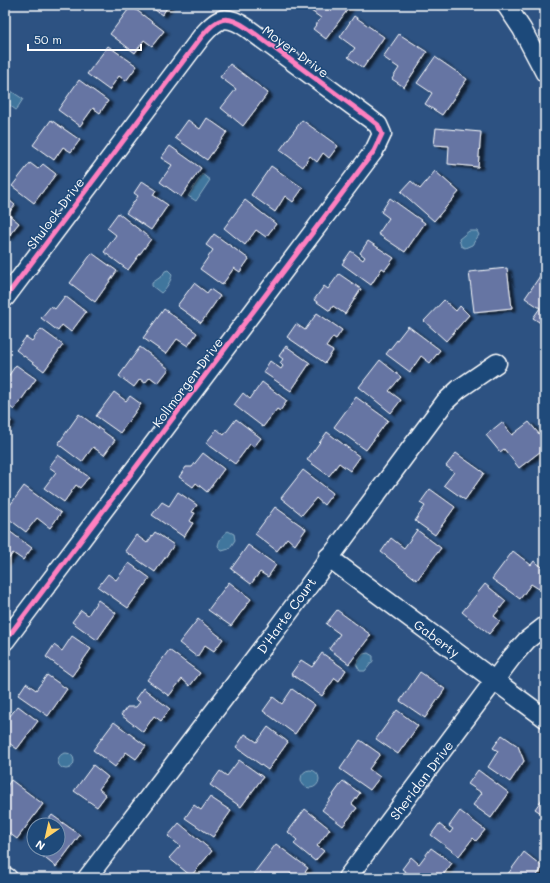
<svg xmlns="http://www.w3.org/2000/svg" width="550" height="883" font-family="Mali,sans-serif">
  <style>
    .water { fill: #40769d; stroke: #8cadc4 }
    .building { fill: #6674a3; stroke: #fff; filter: url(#shadow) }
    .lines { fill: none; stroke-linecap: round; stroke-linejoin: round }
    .street-casing { stroke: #fff; stroke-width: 21 }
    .street { stroke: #1f4a7a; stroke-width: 18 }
    .cycleway-casing { stroke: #1f4a7a; stroke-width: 8 }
    .cycleway { stroke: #ff80c0; stroke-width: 5 }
    .labels { text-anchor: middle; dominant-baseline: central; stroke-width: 3; stroke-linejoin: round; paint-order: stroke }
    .street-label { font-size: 13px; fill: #fff; stroke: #1f4a7a }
  </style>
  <defs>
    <filter id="shadow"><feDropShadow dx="4.5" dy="2.5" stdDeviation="1" flood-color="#0009"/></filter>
  </defs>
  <rect width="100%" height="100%" fill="#2d5282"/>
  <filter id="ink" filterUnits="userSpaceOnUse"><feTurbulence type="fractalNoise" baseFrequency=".025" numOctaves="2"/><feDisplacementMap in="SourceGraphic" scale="8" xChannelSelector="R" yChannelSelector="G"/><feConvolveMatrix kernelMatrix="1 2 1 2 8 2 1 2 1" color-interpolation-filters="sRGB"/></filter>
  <g filter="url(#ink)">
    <!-- water -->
    <path class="water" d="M5 87 23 99 16 110 5 102Z
      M202 174 210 180 196 201 188 196Z
      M469 231H477L479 235 472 245 465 248 461 246 459 239Z
      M168 270 172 274C172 280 165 290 161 293L152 286V283L162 276 165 271Z
      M228 531 234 534 235 540 229 549 222 551 218 546C219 540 223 534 228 531Z
      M368 653 373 656V661L365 671H360L356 664 363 654Z
      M58 761a8 8 0 1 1 16 0a8 8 0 1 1-16 0Z
      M301 779a9 9 0 1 1 18 0a9 9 0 1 1-18 0Z"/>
    <!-- building -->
    <path class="building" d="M148 5H169L162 15Z
      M309 5H351L326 39 313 29 321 18 307 8Z
      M131 6 164 31 152 46 144 40 135 53 110 34Z
      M354 16 384 37 363 68 348 57 355 48 340 37Z
      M399 34 427 52 404 87 392 79 399 68 383 57Z
      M108 46 137 66 126 81 119 76 109 90 87 74Z
      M435 57 467 79 442 115 425 104 432 93 417 83Z
      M230 64 268 93 243 126 221 108 236 89 220 77Z
      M79 80 108 101 100 113 93 108 80 126 58 110Z
      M207 118 227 132 207 160 175 138 188 120 200 129Z
      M51 120 80 140 71 152 63 147 54 160 33 145Z
      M302 120 338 146 329 158 323 153 317 162 310 156 303 167 280 150Z
      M436 128 481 132 478 167 448 164 449 146 434 145Z
      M170 146 201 168 181 197 160 182 172 165 161 158Z
      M30 163 38 169 43 164 56 174 34 203 12 186Z
      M271 166 303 188 293 202 285 196 275 212 251 195Z
      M435 171 459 192 434 221 401 192 411 181 420 189Z
      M142 181 156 190 153 195 168 205 151 230 126 213 138 196 134 193Z
      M5 197 15 205 8 214 19 223 7 238 5 237Z
      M390 198 425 223 405 252 378 234 389 218 381 212Z
      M245 200 276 224 266 237 256 230 245 245 224 228Z
      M118 213 151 239 128 270 104 252 116 235 107 228Z
      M214 234 249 259 240 272 234 268 222 285 200 269 213 250 206 245Z
      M368 241 394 258 385 270 382 268 371 285 342 264 351 251 363 260 365 257 360 253Z
      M92 253 117 271 95 302 70 283Z
      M507 268 512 308 474 312 469 272Z
      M339 274 361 289 345 314 333 306 330 311 314 300 324 286 328 289Z
      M540 276 545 279V326L533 318 540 308 525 298Z
      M194 283 207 293 210 289 220 296 201 323 177 306Z
      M65 296 86 312 71 332 62 325 58 331 41 318 51 306 55 309Z
      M444 300 456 311 460 306 469 315 446 341 424 321Z
      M164 309 197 333 188 346 177 339 166 354 143 338Z
      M317 313 342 330 336 339 333 337 326 347 333 351 325 363 287 337 296 324 305 330Z
      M408 326 440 350 430 363 421 356 410 372 386 354Z
      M41 329 63 345 44 371 16 350 26 337 32 341Z
      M286 346 310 363 291 391 263 372 270 361 281 369 283 366 280 363 283 359 279 356Z
      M140 347 169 369 158 383 150 377 145 383 140 379 134 387 119 376Z
      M380 360 401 377 389 391 401 400 391 413 359 387Z
      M16 365 36 379 14 410 5 403V381Z
      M262 382 287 401 280 411 277 409 263 427 234 405 243 393 250 399Z
      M114 392 126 401 130 396 141 404 120 433 96 416Z
      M356 397 388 420 366 450 334 427Z
      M79 414 115 440 104 455 93 447 82 462 58 444Z
      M5 416 11 421 5 429Z
      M236 419 261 438 254 447 250 444 235 464 206 443 217 429 224 435Z
      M502 422 512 435 529 422 545 441V448L519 468 504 449 500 452 486 435Z
      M327 432 360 457 350 471 339 463 329 476 307 460Z
      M203 453 224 469 207 492 196 483 193 487 179 477 186 467H192Z
      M456 453 484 473 465 500 444 485 454 472 446 466Z
      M58 455 89 477 80 488 76 485 64 502 44 488 56 472 49 467Z
      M303 470 333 493 324 505 316 498 302 515 281 498Z
      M24 486 61 513 50 528 37 518 26 532 5 516V512Z
      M430 489 455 507 435 535 415 521 425 506 420 503Z
      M178 492 197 505 192 512 195 513 190 521 193 523 184 537 152 515 162 502 169 506Z
      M275 507 306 529 295 545 287 538 277 551 255 534Z
      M5 528 32 548 23 560 13 553 5 564Z
      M417 530 441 548 417 580 381 552 391 538 404 548Z
      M155 532 174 545 155 572 125 551 136 535 147 543Z
      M248 545 276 565 268 577 260 572 251 584 231 569Z
      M513 551 531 565 534 561 545 569V581L539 589 531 584 520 599 492 579Z
      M129 563 150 578 128 608 98 587 108 574 116 580Z
      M229 582 251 599 231 626 208 610Z
      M485 584 506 601 494 616 500 621 489 634 462 612Z
      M98 600 116 613 97 640 72 622 81 610 88 615Z
      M337 610 371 635 349 664 329 649 340 634 326 624Z
      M198 619 223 639 214 651 205 645 197 657 179 643Z
      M72 636 91 649 72 676 46 657 54 645 62 651Z
      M169 650 200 673 190 686 182 679 169 696 147 680Z
      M322 653 346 670 339 681 335 678 322 696 291 674 301 660 312 667Z
      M420 672 445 689 425 718 400 701Z
      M47 675 67 689 48 716 18 695 26 683 36 690Z
      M143 688 170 709 161 721 154 716 143 732 121 715 127 707H136L140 702 135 699Z
      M292 689 315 705 295 734 263 711 273 697 282 704Z
      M18 706 38 721 17 749 5 740V722Z
      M397 710 418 726 398 754 376 739Z
      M114 722 146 746 136 759 126 752 115 767 93 750Z
      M268 727 288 742 268 770 236 747 245 734 257 742Z
      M502 735 518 746 524 761 510 782 488 767 498 751 493 748Z
      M360 740 380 754 369 769 380 777 370 790 340 769Z
      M239 760 263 777 241 807 210 785 220 771 227 776Z
      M93 765 108 777 99 789 106 795 97 807 74 791Z
      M478 770 509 793 491 818 473 805 482 793 468 784Z
      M11 780 43 804 17 839 5 830V819L8 815 5 813V789Z
      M343 781 360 793 352 804 357 808 343 826 322 810Z
      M545 795V816L535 809Z
      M210 797 231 811 213 837 185 818 194 805 201 810Z
      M305 809 330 829 317 846 324 851 315 861 294 844 297 840 288 832Z
      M460 811 485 830 476 841 473 838 459 856 431 835 439 824 450 833 453 829 449 826Z
      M52 815 80 835 56 867 41 855 46 849H58V825H44Z
      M179 823 212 851 191 876 169 858 180 846 168 836Z
      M276 844 308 868 301 878H297L291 873 287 878H261L254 873Z
      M431 848 452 863 441 878H414L402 869 411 857 419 864Z
      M524 852 543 867 535 878H505Z"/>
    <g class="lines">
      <!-- street casing -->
      <g class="street-casing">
        <path id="street" d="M506 5 522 29 545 73
          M5 298 202 36C218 17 226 14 247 28L369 118 378 125 382 134 374 151 5 641
          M328 557 545 718
          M5 876 8 878
          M87 878 276 630 445 402 459 389 497 363
          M347 878 512 657 527 640 545 626"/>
      </g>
      <!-- street -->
      <use href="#street" class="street"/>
      <!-- cycleway casing -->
      <g class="cycleway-casing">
        <path id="cycleway" d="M5 298 202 36C218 17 226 14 247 28L369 118 378 125 382 134 374 151 5 641"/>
      </g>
      <!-- cycleway -->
      <use href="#cycleway" class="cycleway"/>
    </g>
  </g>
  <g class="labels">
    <!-- street labels -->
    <g class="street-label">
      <text transform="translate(296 51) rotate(36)">Moyer Drive</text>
      <text transform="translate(55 213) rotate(-53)">Shulock Drive</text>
      <text transform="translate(187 382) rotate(-53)">Kollmorgen Drive</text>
      <text transform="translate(286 615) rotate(-54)">D'Harte Court</text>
      <text transform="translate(437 638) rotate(37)">Gaberty</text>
      <text transform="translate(421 780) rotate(-53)">Sheridan Drive</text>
    </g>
  </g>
  <!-- margin -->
  <rect width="550" height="883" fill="none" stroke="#1f4a7a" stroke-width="20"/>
  <rect x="10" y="10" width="530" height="863" fill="none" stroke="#fff" stroke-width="1.5" filter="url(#ink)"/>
  <!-- north arrow -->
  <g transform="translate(46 837) rotate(214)"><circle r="19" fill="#1f4a7a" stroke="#7992af"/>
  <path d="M0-3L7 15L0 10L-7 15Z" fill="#ffd166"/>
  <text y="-6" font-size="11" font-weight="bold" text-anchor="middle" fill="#ffffff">N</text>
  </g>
  <!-- scale -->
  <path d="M28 44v6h113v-6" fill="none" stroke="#ffffff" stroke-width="2"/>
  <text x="34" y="44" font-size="12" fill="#ffffff" stroke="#1f4a7a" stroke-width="3" paint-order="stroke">50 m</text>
</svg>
